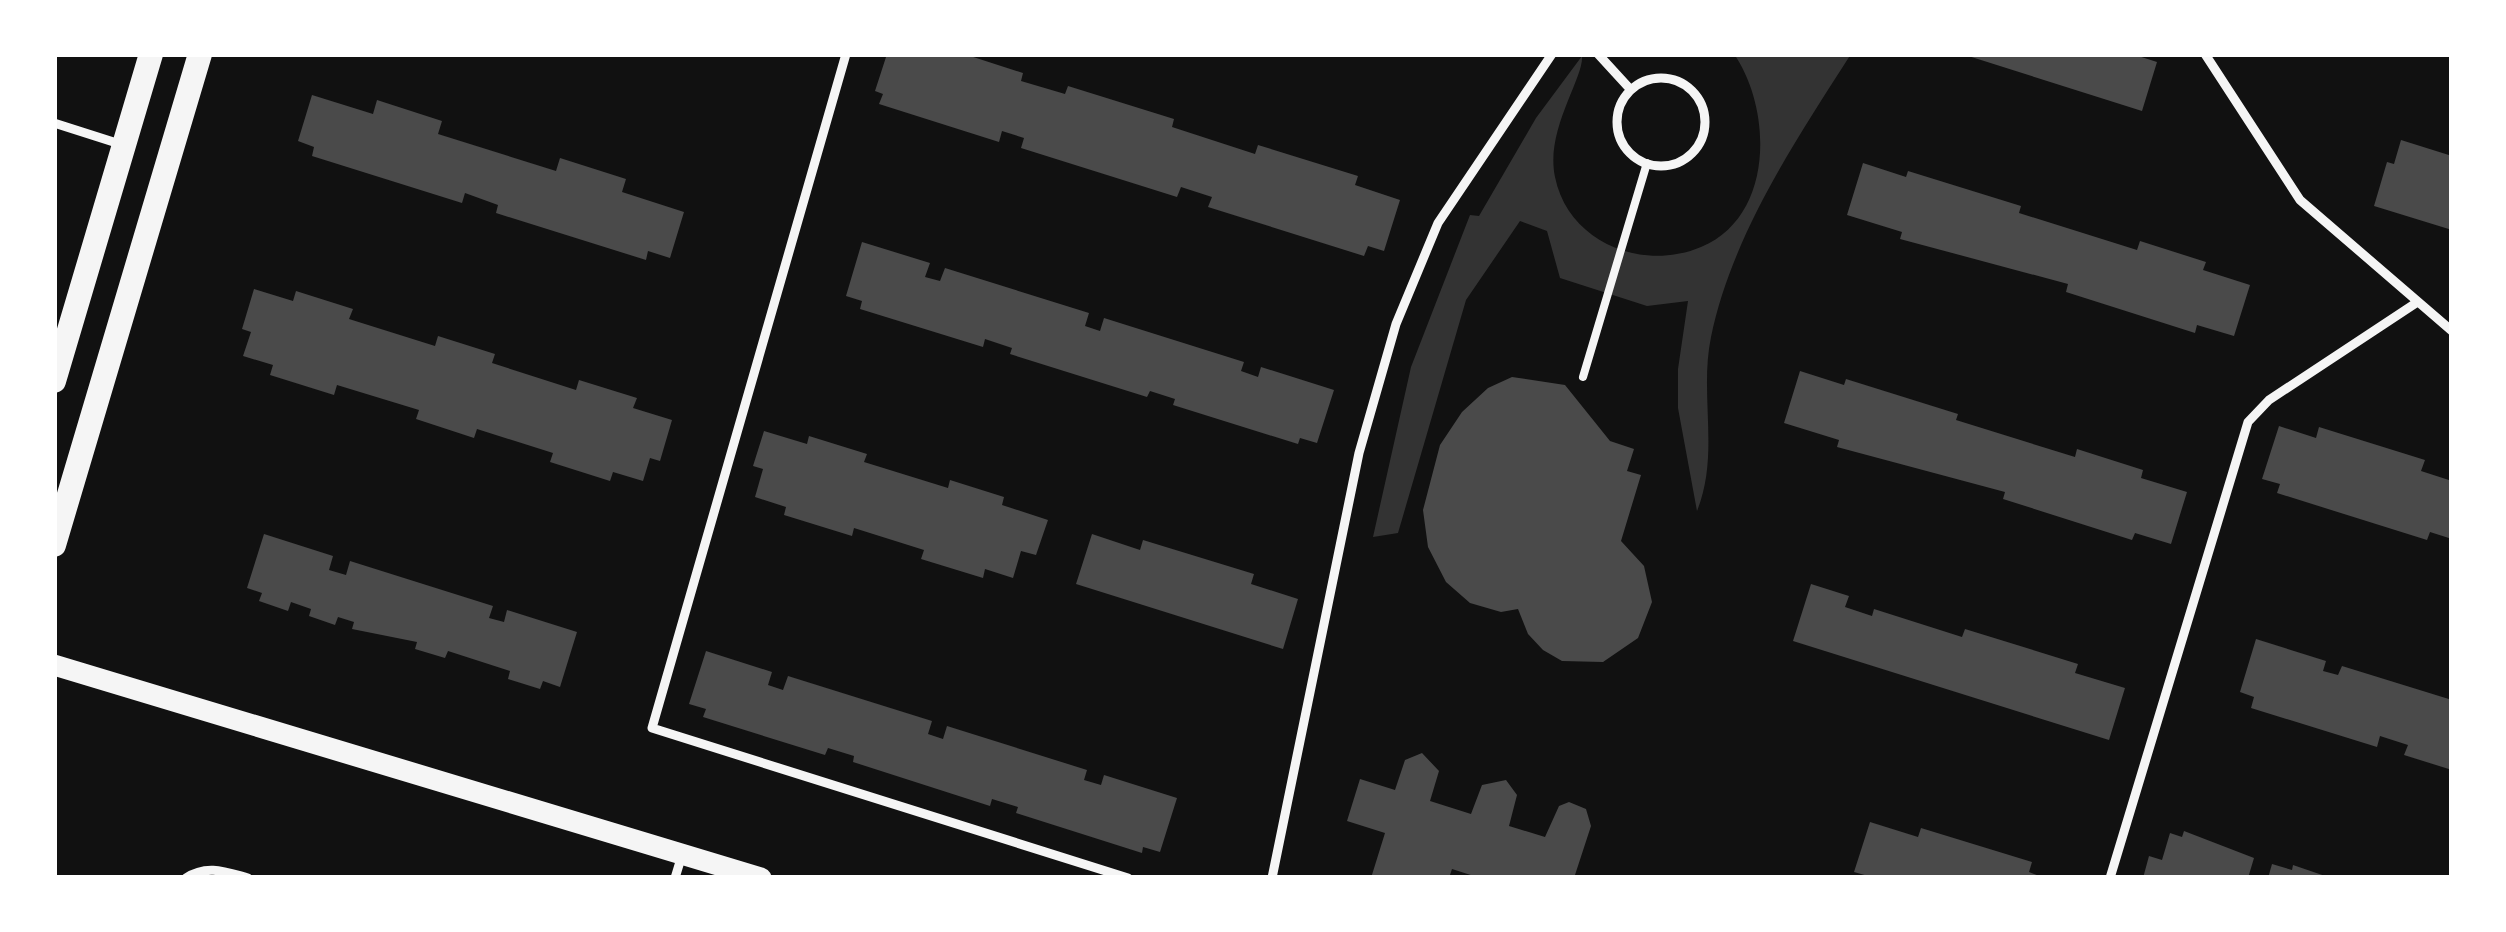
<svg xmlns="http://www.w3.org/2000/svg" width="2506" height="932" font-family="'Noto Sans',sans-serif">
  <style>
    .water { fill: #333 }
    .building { fill: #4a4a4a }
    .lines { fill: none; stroke-linecap: round; stroke-linejoin: round }
    .path { stroke: #f5f5f5; stroke-width: 8 }
    .service { stroke: #f5f5f5; stroke-width: 9 }
    .tertiary { stroke: #f5f5f5; stroke-width: 21 }
    .secondary { stroke: #f5f5f5; stroke-width: 24 }
  </style>
  <rect width="100%" height="100%" fill="#111"/>
  <!-- water -->
  <path class="water" d="M1734 54H1851C1796 140 1732 235 1711 337 1699 396 1720 454 1697 511L1678 408V369L1688 301 1647 306 1560 278 1547 231 1520 221 1466 300 1398 533 1373 537 1411 367 1470 215 1479 216 1536 118 1582 56C1584 78 1545 130 1555 177 1568 242 1642 272 1701 247 1775 216 1772 109 1734 54Z"/>
  <!-- building -->
  <path class="building" d="M887 54H964L1023 73 1021 81 1065 94 1068 86 1174 119 1172 127 1255 154 1258 145 1358 176 1355 185 1400 200 1384 251 1368 246 1364 256 1208 207 1212 197 1181 187 1177 197 1021 148 1024 138 1002 131 999 142 879 104 883 94 875 91Z
    M1962 54H2132L2157 62 2142 111Z
    M312 95 373 114 377 100 442 121 438 134 556 171 560 158 626 179 622 192 684 212 670 258 648 251 646 260 496 213 498 205 465 193 462 203 312 156 314 147 298 141Z
    M2401 140 2452 156V230L2374 206 2387 162 2394 164Z
    M1863 163 1906 177 1908 171 2021 206 2019 213 2137 250 2140 241 2206 262 2203 270 2250 285 2234 336 2197 325 2195 333 2066 292 2068 284 1900 239 1902 232 1847 215Z
    M862 242 930 263 925 277 940 281 945 268 1089 313 1085 326 1100 331 1104 318 1244 362 1241 371 1258 377 1261 367 1334 390 1317 443 1300 438 1298 444 1173 405 1175 399 1150 391 1147 397 1010 354 1012 348 985 339 983 347 860 309 862 301 846 296Z
    M254 289 293 301 296 291 353 309 349 319 435 346 438 336 495 354 492 363 576 390 579 380 637 398 633 408 672 420 660 461 650 458 643 481 613 472 610 481 550 462 553 453 477 429 474 438 416 419 419 410 337 385 334 395 270 375 273 365 243 356 251 332 242 329Z
    M1800 371 1844 385 1846 379 1958 414 1956 420 2075 457 2077 449 2143 470 2141 478 2187 492 2171 544 2135 533 2132 540 2003 499 2005 492 1837 447 1839 440 1784 423Z
    M1512 377 1565 385 1610 441 1634 449 1627 471 1641 475 1621 541 1644 566 1652 602 1638 638 1603 662 1562 661 1543 650 1528 634 1518 609 1501 612 1470 603 1446 582 1428 547 1423 510 1440 445 1462 412 1488 388Z
    M2279 426 2316 438 2319 427 2425 460 2421 471 2452 481V539L2430 532 2427 540 2277 493 2280 484 2262 479Z
    M764 431 807 444 809 436 867 454 864 462 948 488 950 480 1004 497 1002 505 1048 520 1036 555 1021 551 1013 578 985 569 983 578 921 559 924 550 854 528 852 536 784 515 786 507 755 497 763 469 753 466Z
    M264 534 333 556 329 570 346 575 350 561 493 606 489 618 504 622 507 610 577 632 560 687 543 681 540 689 508 679 510 671 448 651 445 658 415 649 417 642 352 629 354 622 338 617 335 625 309 616 311 609 291 602 288 611 259 601 262 593 247 588Z
    M1092 534 1140 550 1143 540 1254 574 1251 584 1298 599 1283 649 1076 584Z
    M1811 584 1849 596 1845 607 1872 616 1874 609 1962 637 1965 629 2078 664 2075 673 2125 688 2109 740 1793 641Z
    M2256 639 2326 661 2323 671 2338 675 2342 666 2452 700V770L2404 755 2408 745 2380 736 2377 747 2251 708 2254 697 2240 692Z
    M706 651 772 672 768 685 783 690 788 676 932 721 928 734 943 739 947 726 1087 770 1084 780 1101 785 1104 775 1177 798 1160 852 1143 847 1142 853 1016 813 1018 807 992 799 990 806 853 762 854 756 828 748 825 755 703 717 706 709 689 704Z
    M1422 753 1439 771 1430 801 1471 814 1482 785 1506 780 1517 795 1509 826 1545 837 1559 806 1569 802 1586 809 1591 826 1574 878H1480L1452 869 1449 878H1371L1385 833 1347 821 1360 779 1395 790 1405 760Z
    M1870 822 1918 837 1921 828 2032 862 2029 872 2045 878H1875L1854 872Z
    M2184 831 2254 858 2248 878H2143L2149 856 2162 860 2170 833 2182 837Z
    M2272 864 2292 870 2293 865 2331 878H2268Z"/>
  <g class="lines">
    <!-- path -->
    <path class="path" d="M1583 377 1647 163"/>
    <!-- service -->
    <path class="service" d="M846 54 652 728 1128 878
      M1598 54 1631 90
      M2205 54 2300 200 2452 331
      M1617 122a44 44 0 1 1 88 0a44 44 0 1 1-88 0Z
      M54 123 123 145
      M186 878C207 864 226 872 248 878
      M675 878 682 855
      M1272 878 1359 453 1396 324 1438 223 1552 54
      M2110 878 2248 422 2269 400 2416 303"/>
    <!-- tertiary -->
    <path class="tertiary" d="M54 665 761 878"/>
    <!-- secondary -->
    <path class="secondary" d="M54 381 151 54
      M54 545 200 54"/>
  </g>
  <!-- border -->
  <rect width="2506" height="932" fill="none" stroke="#ffffff" stroke-width="114"/>
</svg>
